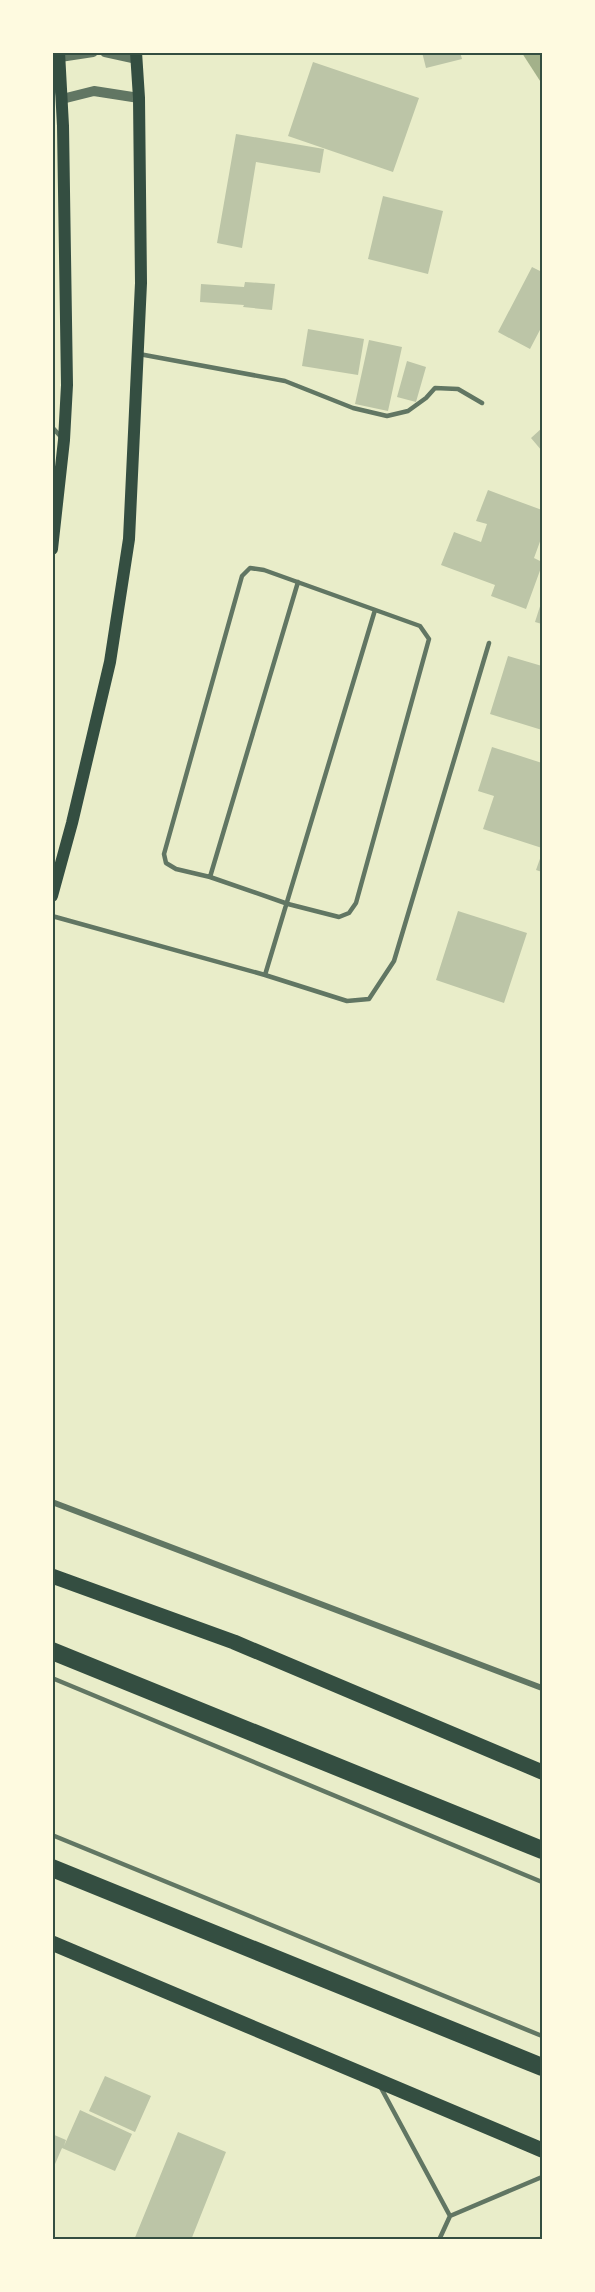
<svg xmlns="http://www.w3.org/2000/svg" width="595" height="2292" font-family="'Alegreya Sans',sans-serif">
  <style>
    .water { fill: #a3b18a }
    .building { fill: #bcc5a7 }
    .lines { fill: none; stroke-linecap: round; stroke-linejoin: round }
    .service { stroke: #617663; stroke-width: 4.5 }
    .minor { stroke: #617663; stroke-width: 6 }
    .tertiary { stroke: #617663; stroke-width: 10 }
    .secondary { stroke: #344e41; stroke-width: 12 }
    .primary { stroke: #344e41; stroke-width: 15 }
    .motorway { stroke: #344e41; stroke-width: 18 }
    .neatline { fill: none; stroke: #344e41; stroke-width: 2 }
  </style>
  <rect width="100%" height="100%" fill="#e9edc9"/>
  <!-- water -->
  <path class="water" d="M522 53H542V84Z"/>
  <!-- building -->
  <path class="building" d="M422 52H460L462 59 426 68Z
    M313 62 419 98 393 172 288 136Z
    M236 134 324 149 320 173 256 162 242 248 217 243Z
    M383 196 443 211 428 274 368 259Z
    M532 267 542 272V326L530 349 498 332Z
    M245 282 275 284 272 310 243 307 244 305 200 302 201 284 244 287Z
    M308 329 364 339 358 375 302 366Z
    M369 340 402 347 388 411 355 404Z
    M407 361 426 367 416 402 397 397Z
    M542 428V451L531 438Z
    M488 490 542 510V536L534 558 542 562V565L526 609 491 596 495 585 441 565 454 532 481 542 487 524 476 521Z
    M542 600V624L535 622Z
    M508 656 542 666V730L490 714Z
    M492 747 542 763V848L483 829 494 796 478 791Z
    M542 853V872L536 870Z
    M458 911 527 933 504 1003 436 980Z
    M105 2076 151 2096 135 2132 89 2111Z
    M80 2110 132 2134 115 2171 62 2148 52 2171V2134L66 2140 64 2146Z
    M178 2132 226 2152 191 2240H134Z"/>
  <g class="lines">
    <!-- service -->
    <path class="service" d="M139 354 285 381 353 408 387 416 408 411 426 398 435 388 458 389 482 403
      M52 427 62 438
      M210 877 176 869 166 863 164 854 242 576 250 568 264 570 420 626 429 639 356 903 349 913 339 917 288 904 210 877 298 582
      M52 916 265 975 347 1001 369 999 394 961 489 643
      M265 975 375 610
      M52 1678 542 1882
      M52 1835 542 2036
      M380 2086 450 2216
      M439 2240 450 2216 542 2177"/>
    <!-- minor -->
    <path class="minor" d="M52 1502 542 1688"/>
    <!-- tertiary -->
    <path class="tertiary" d="M55 52 60 57 93 52
      M105 52 137 59
      M52 79 57 80 62 99 94 91 139 98"/>
    <!-- secondary -->
    <path class="secondary" d="M52 549 64 440 67 385 63 126 59 52
      M52 896 72 823 110 662 129 539 141 283 139 98 136 52"/>
    <!-- primary -->
    <path class="primary" d="M52 1576 234 1642 542 1772
      M52 1943 542 2150"/>
    <!-- motorway -->
    <path class="motorway" d="M52 1651 542 1850
      M52 1868 542 2067"/>
  </g>
  <!-- border -->
  <rect width="595" height="2292" fill="none" stroke="#fefae0" stroke-width="108"/>
  <rect x="54" y="54" width="487" height="2184" class="neatline"/>
</svg>
